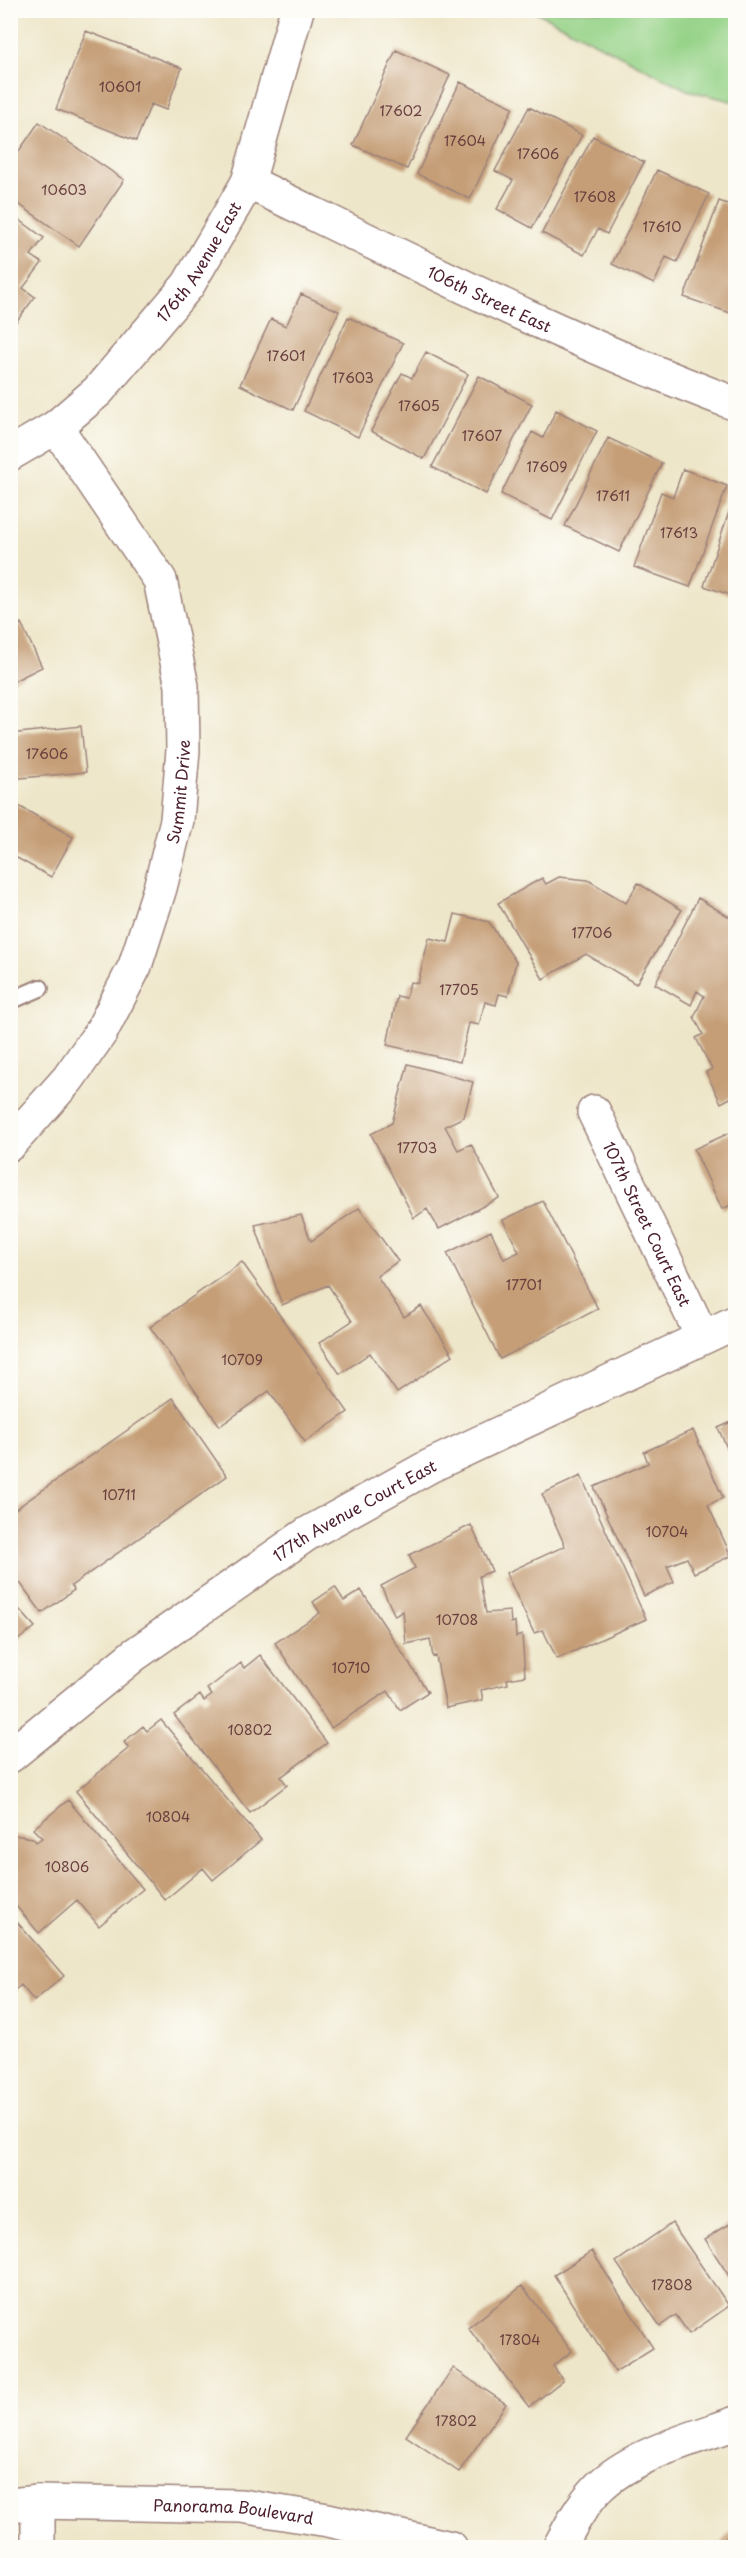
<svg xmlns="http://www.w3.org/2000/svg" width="746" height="2558" font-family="'Playpen Sans',sans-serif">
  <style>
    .green { fill: #96d388; stroke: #70795a; stroke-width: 1.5 }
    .building { fill: #c59e77 }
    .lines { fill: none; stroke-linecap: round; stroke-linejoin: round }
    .service-casing { stroke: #9c827a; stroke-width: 20 }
    .minor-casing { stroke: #9c827a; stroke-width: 36 }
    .service { stroke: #fff; stroke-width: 16 }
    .minor { stroke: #fff; stroke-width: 33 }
    .labels { text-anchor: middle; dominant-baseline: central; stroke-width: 4.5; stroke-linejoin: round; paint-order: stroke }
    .number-label { font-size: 14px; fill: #693f3e }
    .street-label { font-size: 16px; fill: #4a1f2b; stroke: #fdfcf7 }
  </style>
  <rect width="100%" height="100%" fill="#fdfcf7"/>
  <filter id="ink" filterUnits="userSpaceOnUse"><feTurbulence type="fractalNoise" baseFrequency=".0167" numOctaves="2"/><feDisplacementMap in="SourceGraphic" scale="12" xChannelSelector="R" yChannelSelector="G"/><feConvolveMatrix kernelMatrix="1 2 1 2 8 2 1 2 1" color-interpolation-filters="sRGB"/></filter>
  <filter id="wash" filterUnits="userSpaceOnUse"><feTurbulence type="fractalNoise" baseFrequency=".008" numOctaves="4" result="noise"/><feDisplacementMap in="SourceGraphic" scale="24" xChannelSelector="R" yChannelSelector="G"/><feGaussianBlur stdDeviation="1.35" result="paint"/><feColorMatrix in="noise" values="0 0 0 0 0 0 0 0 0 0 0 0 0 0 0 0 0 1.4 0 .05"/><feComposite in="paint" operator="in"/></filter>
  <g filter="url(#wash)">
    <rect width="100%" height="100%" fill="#eee6c9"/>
    <!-- green -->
    <path class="green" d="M534 11H735V102L687 90Z"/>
    <g id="blocks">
      <!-- building -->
      <path class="building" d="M86 31 182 68 166 110 151 104 136 141 56 109Z
        M396 50 450 75 407 169 353 145Z
        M460 82 513 107 470 199 417 174Z
        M529 107 582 135 532 228 497 209 513 180 495 171Z
        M39 122 124 180 79 246 10 198V164Z
        M593 136 644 162 607 234 598 229 584 255 542 233Z
        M657 170 709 194 677 262 666 257 654 284 612 264Z
        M719 201 736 207V315L684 297Z
        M10 213 44 238 31 255 42 263 23 288 35 297 10 330Z
        M301 294 339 311 293 410 240 385 271 319 286 326Z
        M348 317 403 343 358 437 304 411Z
        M426 352 468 374 424 459 371 431 402 373 412 378Z
        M479 376 532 404 486 494 432 467Z
        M556 410 597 431 552 520 501 494 532 432 543 438Z
        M608 438 662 463 619 552 565 526Z
        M683 469 727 486 690 587 634 567 661 492 673 497Z
        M735 494H736V597L704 586Z
        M21 623 42 667 10 683V628Z
        M81 726 86 772 10 779V734Z
        M10 801 73 837 51 877 10 854Z
        M559 877 588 880 626 903 638 883 682 910 636 984 586 954 543 979 498 903 542 878 546 884Z
        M698 898 736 921V1095L721 1103 706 1072 712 1069 696 1038 703 1034 694 1017 704 996 697 991 691 1005 655 984Z
        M455 914 489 922 516 962 508 996 499 994 496 1005 485 1002 479 1025 469 1023 460 1062 387 1045 397 996 406 998 410 982 418 983 429 938 448 942Z
        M408 1064 473 1082 464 1117 445 1126 458 1150 471 1144 499 1198 439 1229 427 1209 414 1218 371 1134 392 1123Z
        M736 1130V1203L722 1209 694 1149Z
        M543 1201 598 1309 500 1359 447 1253 491 1231 504 1259 519 1252 503 1220Z
        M359 1208 398 1261 377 1276 404 1317 421 1306 453 1355 397 1393 370 1353 340 1374 319 1343 352 1321 328 1285 282 1305 255 1225 301 1215 311 1241Z
        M242 1262 348 1412 305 1442 269 1391 220 1426 150 1327Z
        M173 1398 227 1476 71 1586 74 1590 42 1613 10 1569V1513Z
        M736 1420V1460L733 1461 718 1428Z
        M693 1430 723 1498 708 1505 731 1556 694 1573 687 1558 667 1566 674 1582 644 1596 594 1487 648 1463 644 1452Z
        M581 1476 646 1619 557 1659 543 1630 534 1633 506 1573 565 1546 542 1494Z
        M471 1525 492 1571 479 1576 486 1613 510 1611 511 1623 515 1622 516 1637 522 1635 525 1676 507 1679 508 1684 481 1690 483 1700 446 1708 436 1656 433 1657 430 1639 406 1644 403 1611 395 1616 381 1586 415 1568 409 1555Z
        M335 1587 344 1601 361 1590 428 1692 400 1710 388 1691 331 1728 275 1643 320 1613 313 1602Z
        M10 1599 35 1627 10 1646Z
        M260 1655 327 1743 281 1777 287 1785 250 1813 174 1715 200 1695 204 1701 212 1695 207 1689 241 1663 244 1668Z
        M161 1720 261 1840 213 1880 203 1868 165 1900 76 1791 129 1748 124 1742 143 1726 147 1731Z
        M68 1800 143 1889 99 1926 77 1900 39 1933 10 1899V1838L14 1835 33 1838 36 1842 42 1838 33 1829Z
        M10 1914 64 1976 34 2001 21 1985 10 1994Z
        M736 2220V2287L705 2239Z
        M672 2223 729 2306 689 2334 676 2315 660 2326 616 2262Z
        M592 2251 653 2348 615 2372 554 2275Z
        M522 2286 572 2351 553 2366 563 2380 529 2407 468 2328Z
        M453 2368 506 2404 459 2472 406 2436Z
        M736 2523V2548H726L721 2544Z"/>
    </g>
  </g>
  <g filter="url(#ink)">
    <use href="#blocks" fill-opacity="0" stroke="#9c827a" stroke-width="1.5"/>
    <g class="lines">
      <!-- service casing -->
      <g class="service-casing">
        <path id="service" d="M10 1001 40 988"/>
      </g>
      <!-- minor casing -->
      <g class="minor-casing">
        <g id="minor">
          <path id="s1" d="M248 182C409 260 568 341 736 404"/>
          <path id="s2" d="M10 454 56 427 98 391 188 285 248 182 297 10"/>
          <path id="s3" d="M594 1112 702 1336"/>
          <path id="s4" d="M10 1144 68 1079 101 1032 135 966 160 888 177 820 183 750 182 686 160 580 56 427"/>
          <path id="s5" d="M10 1756 134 1655 307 1534 430 1466 736 1322"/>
          <path d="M38 2502V2548"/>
          <path id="s6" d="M10 2505 38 2502 241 2506 328 2520 451 2548"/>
          <path d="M559 2548C570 2527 581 2506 597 2489 630 2455 692 2439 736 2423"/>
        </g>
      </g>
      <!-- service -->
      <use href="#service" class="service"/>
      <!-- minor -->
      <use href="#minor" class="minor"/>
    </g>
  </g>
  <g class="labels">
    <!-- number labels -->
    <g class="number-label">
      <text x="120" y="86">10601</text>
      <text x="401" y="110">17602</text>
      <text x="465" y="140">17604</text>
      <text x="538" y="153">17606</text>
      <text x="64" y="189">10603</text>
      <text x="595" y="196">17608</text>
      <text x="662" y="226">17610</text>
      <text x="286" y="355">17601</text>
      <text x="353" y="377">17603</text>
      <text x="419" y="405">17605</text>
      <text x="482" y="435">17607</text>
      <text x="547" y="466">17609</text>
      <text x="613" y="495">17611</text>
      <text x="679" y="532">17613</text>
      <text x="47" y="753">17606</text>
      <text x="592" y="932">17706</text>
      <text x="459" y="989">17705</text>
      <text x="417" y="1147">17703</text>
      <text x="524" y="1284">17701</text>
      <text x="242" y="1359">10709</text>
      <text x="119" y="1494">10711</text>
      <text x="667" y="1531">10704</text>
      <text x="457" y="1619">10708</text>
      <text x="351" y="1667">10710</text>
      <text x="250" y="1729">10802</text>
      <text x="168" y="1816">10804</text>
      <text x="67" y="1866">10806</text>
      <text x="672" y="2284">17808</text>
      <text x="520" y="2339">17804</text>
      <text x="456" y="2420">17802</text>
    </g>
    <!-- street labels -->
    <g class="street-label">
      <text stroke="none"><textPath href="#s2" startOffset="273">176th Avenue East</textPath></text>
      <text stroke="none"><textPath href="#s1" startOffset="268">106th Street East</textPath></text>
      <text stroke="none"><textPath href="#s4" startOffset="399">Summit Drive</textPath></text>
      <text stroke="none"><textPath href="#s3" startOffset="124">107th Street Court East</textPath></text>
      <text stroke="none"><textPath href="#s5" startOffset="424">177th Avenue Court East</textPath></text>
      <text stroke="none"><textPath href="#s6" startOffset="224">Panorama Boulevard</textPath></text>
    </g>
  </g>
  <!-- margin -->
  <rect width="746" height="2558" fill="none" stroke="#fdfcf7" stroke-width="36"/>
</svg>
